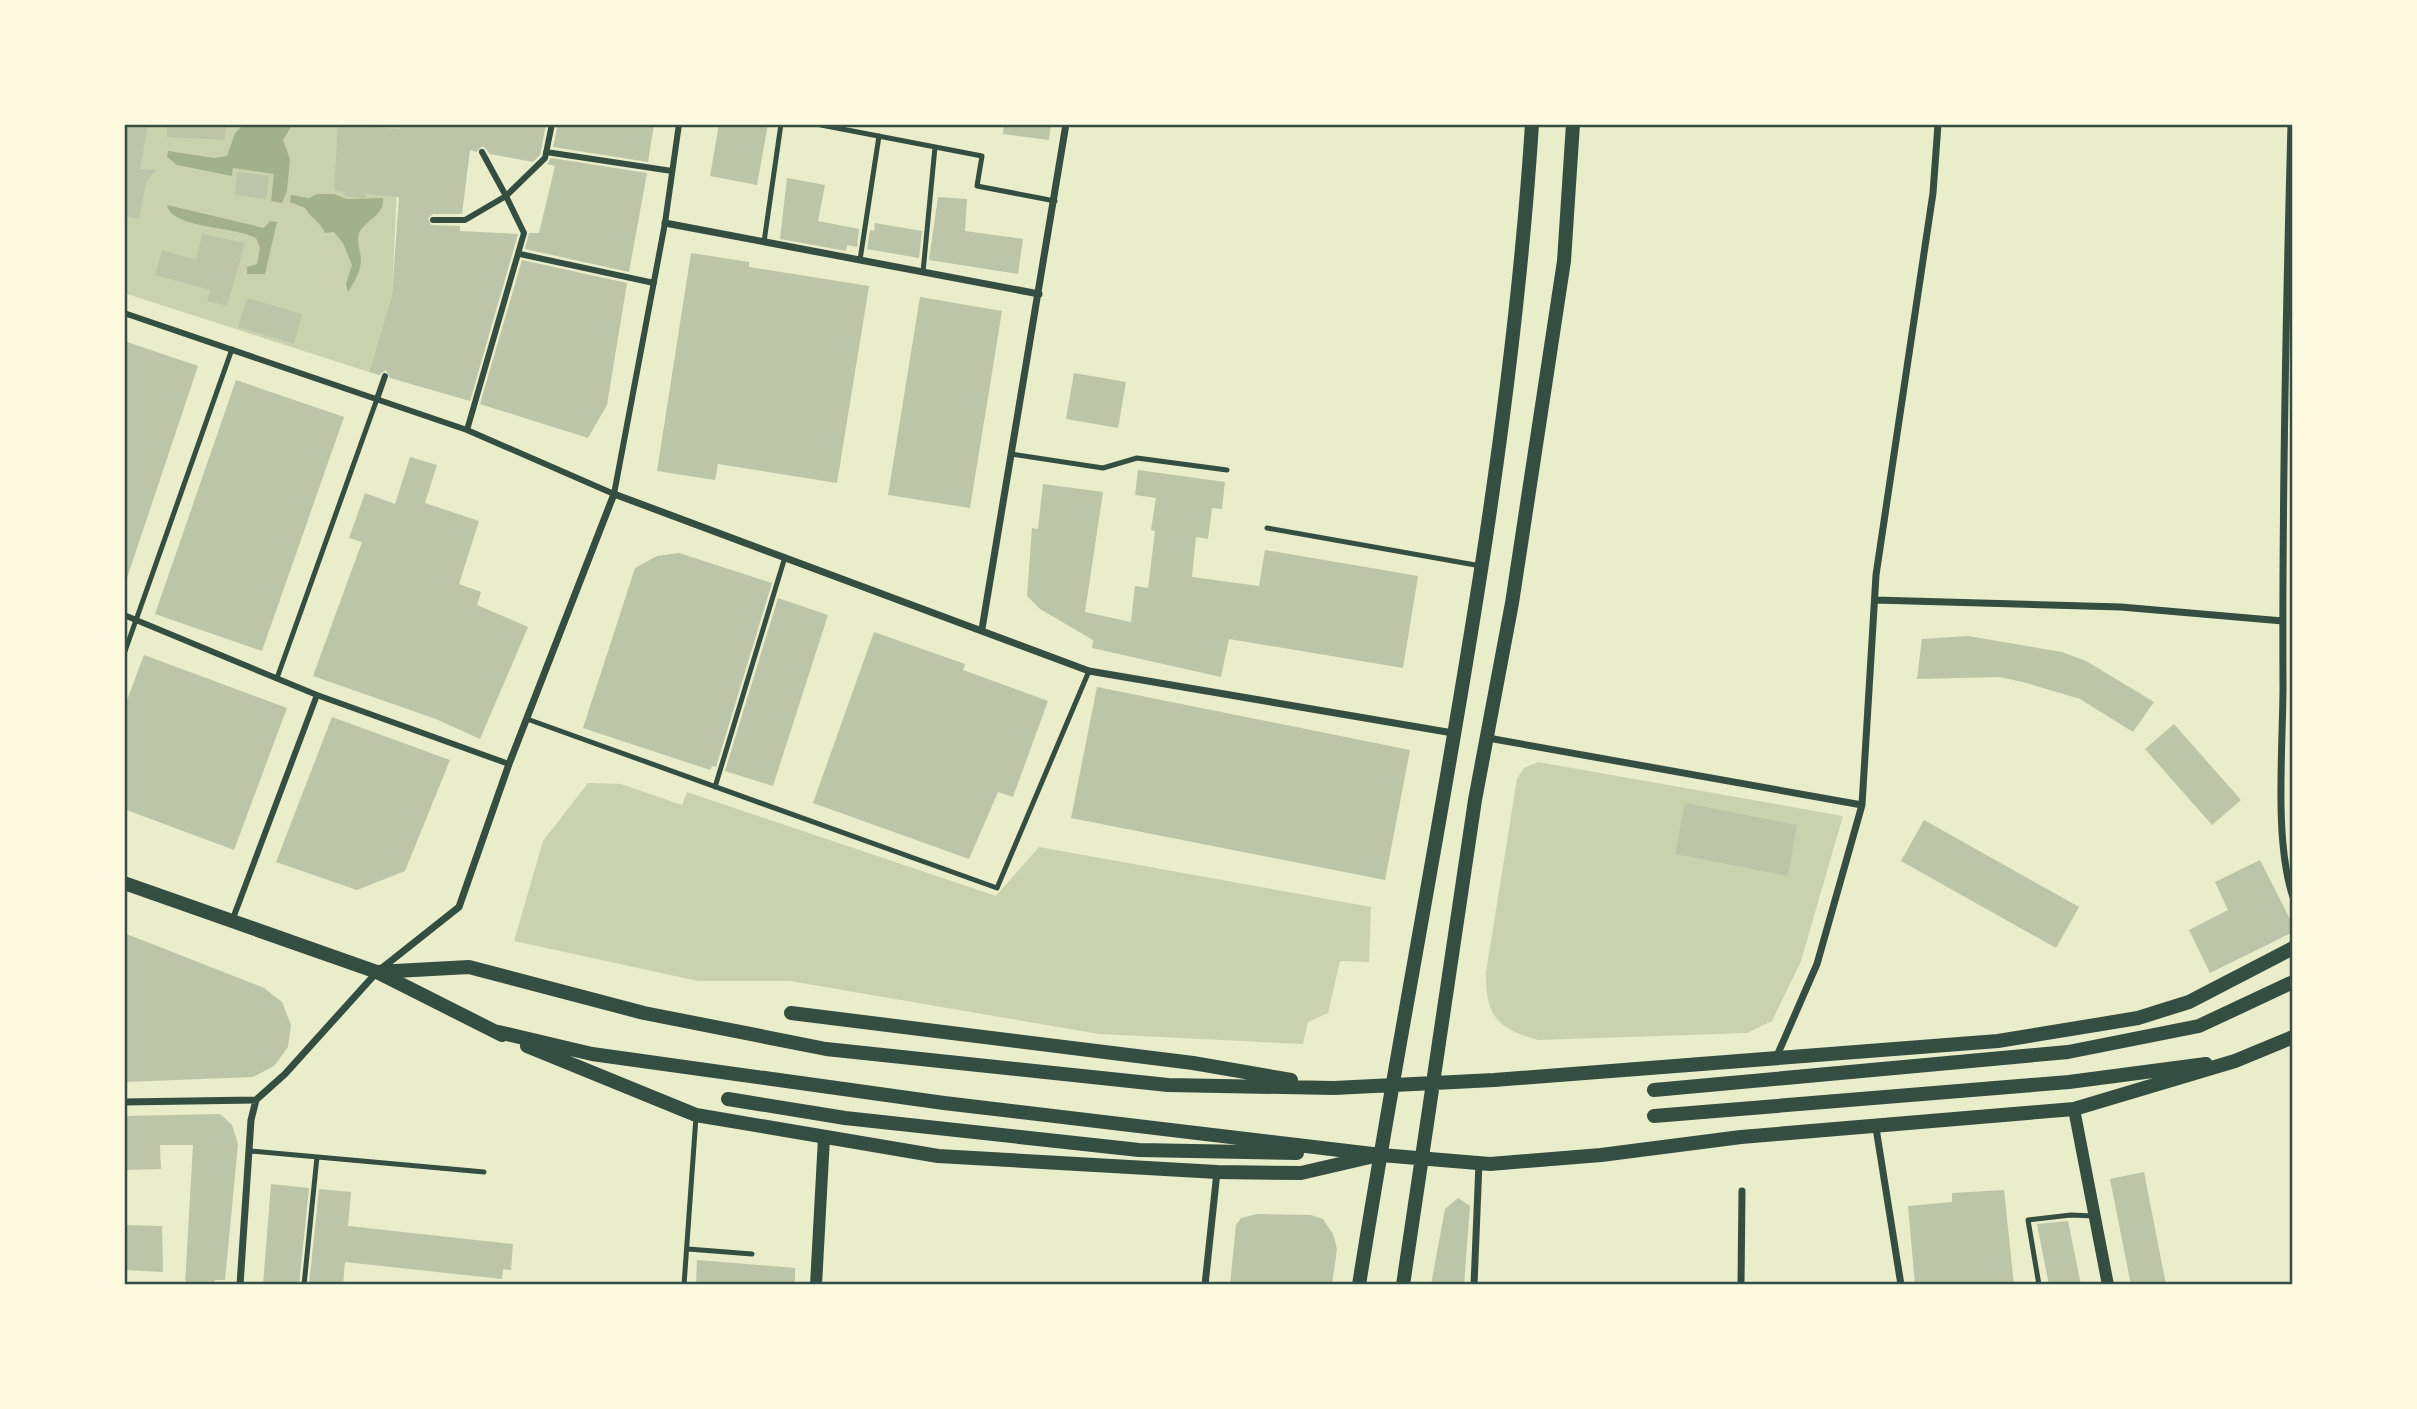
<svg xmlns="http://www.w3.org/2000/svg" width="2417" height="1409" font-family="Ubuntu,sans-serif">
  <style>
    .green { fill: #cad2ad }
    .water { fill: #a3b18a }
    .building { fill: #bcc5a7 }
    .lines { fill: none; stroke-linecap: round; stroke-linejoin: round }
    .service { stroke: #344e41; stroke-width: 5 }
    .pedestrian { stroke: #344e41; stroke-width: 6 }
    .minor { stroke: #344e41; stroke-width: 7 }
    .tertiary { stroke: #344e41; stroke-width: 12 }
    .secondary { stroke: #344e41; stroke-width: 14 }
    .neatline { fill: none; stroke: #344e41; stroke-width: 2.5 }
  </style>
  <rect width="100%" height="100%" fill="#e9edc9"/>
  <!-- green -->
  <path class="green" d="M124 124H400L392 295 369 372 124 293Z
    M1538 762 1843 816 1801 961 1772 1021 1747 1033 1538 1040C1497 1029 1485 1015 1486 972L1517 779 1524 768Z
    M588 783 621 784 682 805 687 792 996 896 1039 847 1371 907 1369 962 1340 961 1328 1013 1308 1022 1303 1044 1099 1034 790 981H698L514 941 543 841Z"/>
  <!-- water -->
  <path class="water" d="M244 124H293L283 140 290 159 287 191 282 203 271 201 274 174 233 168 232 176 177 165 167 157 168 151 215 158 227 156 235 133Z
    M317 194H334L347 199 383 198C385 216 366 219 359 233 356 241 361 252 361 261 360 273 354 282 348 292L346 284 352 265 343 243 334 232 325 233C321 222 311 219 305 208L290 202 291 195 309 198Z
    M167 205 264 228 270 221 277 222 265 274H247V267L257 264 260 248 256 238C234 226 172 229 167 205Z"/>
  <!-- building -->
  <path class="building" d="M124 124H148L140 169 156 170 146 182 139 219 124 216Z
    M167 124H226L225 140 167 137Z
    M400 124H546L540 155 533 162 490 154 483 146 476 152 470 150 462 214H433L428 218 431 225 460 226V231L518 234 470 401 390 378 386 370 379 375 369 372 392 295 399 197 366 194V199L344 196 345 192 334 191 338 125 400 129Z
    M558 124H654L648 162 553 147Z
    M719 124H768L757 185 710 176Z
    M1004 124H1051L1049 140 1003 134Z
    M551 158 647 173 629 272 525 249 529 233H539L555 166 547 164Z
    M237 172 269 176 266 199 235 195Z
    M787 178 825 185 818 221 859 229 857 247 847 245 846 251 780 239Z
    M938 197 967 199 965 231 1023 239 1018 274 929 260Z
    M875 223 922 231 919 258 867 249 870 230 874 231Z
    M202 234 245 243 227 306 207 301 210 290 155 275 162 250 196 260Z
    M691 253 749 262V267L869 286 837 483 718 464 715 480 657 471Z
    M522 260 627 283 607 405 588 438 480 404Z
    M920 297 1002 311 970 508 888 495Z
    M247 298 302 314 294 344 238 327Z
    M124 341 198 366 127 578 124 577Z
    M1074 373 1126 382 1118 428 1066 419Z
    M236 380 344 417 262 651 155 614Z
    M410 457 437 465 425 503 479 521 459 584 481 592 477 605 528 627 480 739 436 719 313 676 362 542 349 538 365 493 395 504Z
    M1138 470 1225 482 1222 509 1212 508 1208 539 1196 537 1192 577 1259 586 1265 550 1418 576 1403 668 1229 639 1221 677 1092 648 1093 640 1040 609 1027 596 1032 528 1038 529 1043 484 1103 492 1085 612 1131 622 1135 586 1148 588 1155 531 1151 530 1156 498 1135 495Z
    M679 553 772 583 716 767 712 766 710 770 583 728 635 568 657 556Z
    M778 598 828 615 773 786 725 771Z
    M874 632 965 664 963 670 1048 701 1013 797 998 792 969 859 813 803Z
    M1968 636 2062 652 2086 661 2154 702 2133 732 2080 699 2023 682 1999 677 1917 679 1922 639Z
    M144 655 287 708 234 850 124 809V708Z
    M1097 687 1410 750 1385 880 1071 818Z
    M332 717 450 760 405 871 357 890 276 862Z
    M2174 724 2241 800 2212 825 2145 749Z
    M1685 803 1797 825 1788 876 1675 854Z
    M1924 820 2079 907 2056 948 1901 861Z
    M2260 860 2293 925V932L2210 973 2189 930 2228 910 2215 882Z
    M124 933 264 988 282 1002 291 1025 288 1047 274 1066 253 1077 124 1082Z
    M220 1114 232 1125 238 1144 225 1280H215V1285H185L193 1145H160L161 1169 124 1170V1116Z
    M2144 1172 2166 1285H2131L2110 1179Z
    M271 1184 309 1188 299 1285H263Z
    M319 1189 351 1192 348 1226 513 1244 511 1270 503 1269 502 1279 345 1262 343 1285H309Z
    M2004 1190 2014 1285H1915L1908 1206 1952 1202V1193Z
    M1458 1198 1470 1206 1464 1285H1431L1445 1209Z
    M1257 1214 1311 1215 1323 1219 1333 1234 1337 1249 1332 1285H1230L1236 1225 1241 1218Z
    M2068 1221 2081 1285H2049L2037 1224Z
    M124 1225 162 1226 163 1272 124 1270Z
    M697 1260 795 1268V1285H696Z"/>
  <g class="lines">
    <!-- service -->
    <path class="service" d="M816 124 982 156 977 186 1055 201
      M764 242 781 124
      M860 260 879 136
      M923 272 935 147
      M1011 454 1103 468 1137 458 1227 470
      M1267 528 1481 566
      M124 654 232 349
      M277 678 377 399
      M527 719 997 888 1089 671
      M715 787 785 557
      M250 1151 484 1172
      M688 1249 752 1254
      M304 1285 317 1157
      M684 1285 696 1117
      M2039 1285 2028 1220 2071 1215 2094 1216"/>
    <!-- pedestrian -->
    <path class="pedestrian" d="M546 152 672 171
      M433 220H465L506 196 482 152
      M520 254 654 283
      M124 313 467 430 614 494 665 223 679 124
      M377 399 385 376
      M467 430 524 233 506 196 545 158 552 124
      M124 615 317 695 509 764
      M232 921 317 695"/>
    <!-- minor -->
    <path class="minor" d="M2291 124C2286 311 2282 499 2283 686 2283 747 2274 841 2293 897
      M665 223 1039 294
      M1875 600 2121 607 2283 621
      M982 629 1066 124
      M1488 738 1862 805
      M1776 1058 1817 964 1862 805 1876 575 1933 193 1938 124
      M124 1102 256 1100
      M1876 1128 1901 1285
      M240 1285 251 1120 256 1100 285 1074 377 972 459 907 509 764 614 494 1089 671 1453 733
      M1205 1285 1217 1172
      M1474 1285 1479 1163
      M1741 1285 1742 1191"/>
    <!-- tertiary -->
    <path class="tertiary" d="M2074 1109 2108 1285
      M816 1285 824 1138"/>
    <!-- secondary -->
    <path class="secondary" d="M124 883 377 972 502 1035
      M377 972 469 967 644 1013 826 1049 1168 1085 1334 1088 1494 1080 1998 1041 2138 1018 2189 1002 2293 948
      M791 1013 1193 1063 1291 1080
      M494 1031 592 1054 944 1103 1381 1155 1490 1164 1601 1155 1741 1137 2074 1109 2235 1061 2293 1037
      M527 1046 696 1115 938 1156 1217 1172 1301 1173 1370 1157
      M1654 1090 2068 1052 2199 1026 2293 982
      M728 1099 845 1118 1139 1150 1297 1153
      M1654 1116 2069 1082 2206 1064
      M1359 1285C1420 899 1507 515 1532 124
      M1403 1285 1475 800 1512 603 1564 261 1573 124"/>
  </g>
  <!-- border -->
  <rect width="2417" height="1409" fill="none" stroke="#fefae0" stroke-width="252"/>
  <rect x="126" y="126" width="2165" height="1157" class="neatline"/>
</svg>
